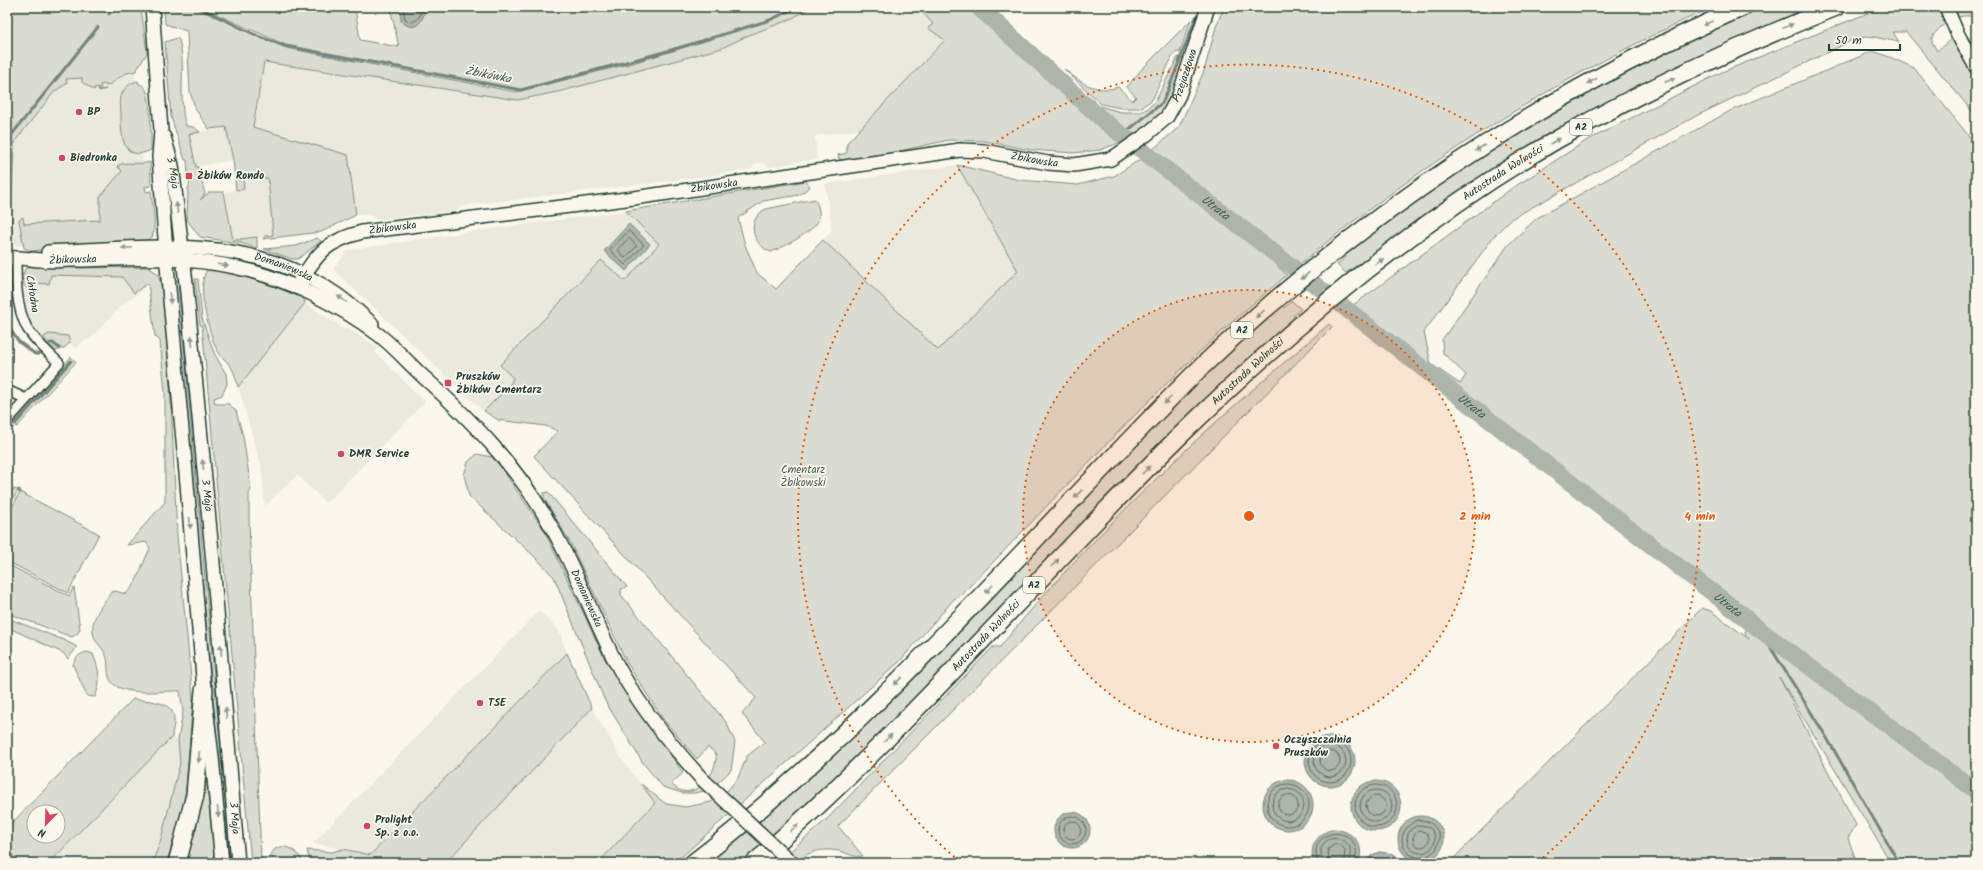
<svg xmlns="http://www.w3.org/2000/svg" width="1983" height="870" font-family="Kalam,sans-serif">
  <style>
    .built { fill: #eae9de }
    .green { fill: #dbdcd1; stroke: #7d8c82; fill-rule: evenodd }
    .water { fill: #adb4aa; stroke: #74847b }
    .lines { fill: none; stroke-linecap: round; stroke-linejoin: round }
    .shore { stroke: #586d63; stroke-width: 1 }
    .stream { stroke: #74847b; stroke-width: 3 }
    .river { stroke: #adb4aa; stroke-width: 17 }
    .street-casing { stroke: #1f3d34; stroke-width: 12 }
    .secondary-casing { stroke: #1f3d34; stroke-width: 16 }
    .highway-casing { stroke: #1f3d34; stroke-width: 20 }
    .street { stroke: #fbf7ec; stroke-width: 9 }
    .secondary { stroke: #fbf7ec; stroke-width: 13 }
    .highway { stroke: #fbf7ec; stroke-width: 17 }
    .secondary-bridge-casing { stroke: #1f3d34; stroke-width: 16; stroke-linecap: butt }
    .secondary-bridge { stroke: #fbf7ec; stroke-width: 13 }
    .oneway { fill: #8d9a90 }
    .ring { fill: none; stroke: #e8590c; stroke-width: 2; stroke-dasharray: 2 4 }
    .poi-dot { fill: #d1495b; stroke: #fbf7ec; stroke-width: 1.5 }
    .labels { text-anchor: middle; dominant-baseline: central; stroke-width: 3.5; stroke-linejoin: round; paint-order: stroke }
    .shield { fill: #fbf7ec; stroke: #61756b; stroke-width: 1 }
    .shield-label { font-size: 10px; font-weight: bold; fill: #1f3d34 }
    .street-label { font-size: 11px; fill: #1f3d34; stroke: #fbf7ec }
    .poi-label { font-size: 11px; font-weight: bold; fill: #1f3d34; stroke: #fbf7ec; text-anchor: start }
    .park-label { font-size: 11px; fill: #455d53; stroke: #fbf7ec }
    .water-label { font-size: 12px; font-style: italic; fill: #425b52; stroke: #fbf7ec }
    .centre { fill: #e8590c; stroke: #fbf7ec; stroke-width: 2 }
    .ring-label { font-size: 12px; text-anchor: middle; font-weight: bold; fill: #e8590c; stroke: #fbf7ec; stroke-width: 3.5; stroke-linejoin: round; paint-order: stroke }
  </style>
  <rect width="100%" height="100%" fill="#fbf7ec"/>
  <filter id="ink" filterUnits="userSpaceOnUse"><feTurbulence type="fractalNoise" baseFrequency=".025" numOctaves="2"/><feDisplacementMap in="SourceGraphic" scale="8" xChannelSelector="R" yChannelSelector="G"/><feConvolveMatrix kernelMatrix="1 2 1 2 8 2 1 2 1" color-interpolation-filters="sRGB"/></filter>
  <g filter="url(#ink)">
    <!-- built -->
    <path class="built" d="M811 7H912L923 13 933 24 929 28 945 39 859 130 815 136 817 159 767 167 764 163H759L755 164 752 169 710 176 462 206 455 211 375 220 373 217 368 215H356L350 172 253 127 263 62 518 100 562 91 722 48 749 35 778 25Z
      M134 62 148 219 129 239 13 246 11 207 14 146 16 140 54 92 67 83 66 79 100 68Z
      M226 127 233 160 196 167 189 134Z
      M957 165 1018 271 938 351 823 240 832 230 825 184Z
      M268 177 273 236 233 240 225 192 236 190 243 179Z
      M626 211 660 244 625 281 601 260 500 365 513 378 510 385 483 411 333 269 348 250 490 229Z
      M50 275 122 277 134 292 140 288 141 291 120 307 90 339 84 341 76 349 71 344 68 336 49 334 42 339 32 326 26 311 21 289 34 290 35 282 49 283Z
      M305 303 333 322H336L343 330 347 328 379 348 375 352 425 402 326 503 297 475 265 506 261 465 238 387Z
      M539 611 558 629 567 653 369 855 313 843Z
      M592 708 621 758 655 803 598 863H445Z
      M172 737 178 740 180 763 160 843 152 863H49Z"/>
    <!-- green -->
    <path class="green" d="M7 7H141L147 53 136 71C118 73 118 82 106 86L105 84 100 85 101 90 106 89 98 91 99 88 95 87 94 90 82 82V78L66 79 67 83 54 92 16 140 14 146 11 207 12 240H7Z
      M164 7H193L286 48 516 92 633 63 763 23 800 7H811L789 20 749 35 722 48 562 91 518 100 264 62 253 127 348 155 356 215 321 232 263 239 265 236 273 235 268 178 243 179 244 189 236 190 233 160 226 127 209 129 196 110 190 92 187 31 165 24Z
      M200 7H355L360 40 399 47 390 7H795L768 20 693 43 522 89H510L286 45Z
      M912 7H971L1071 98 1124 141 1100 150 1074 153 1031 150 984 141 949 140 886 154 844 160 839 159 838 155 847 153V143L859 130 945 40 928 28 933 24 923 13Z
      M986 7H991L1099 106 1121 112H1140L1147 109 1155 102 1178 57 1186 60C1179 81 1173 102 1157 118 1149 125 1139 130 1131 136L1081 95Z
      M1224 7H1713C1565 73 1424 161 1300 264L1288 256 1277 266 1287 275C1168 372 1067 488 959 597L954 599 899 662 678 860 671 863H598L655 803 641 784 666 804 686 807 711 802 727 791 738 778 747 756 765 742 742 714 756 698 534 456 558 431 546 426 498 420 484 411 510 385 513 378 500 365 601 260 625 281 659 244 626 211 806 181 810 187 799 195 763 201 738 218 745 245 757 273 776 289 823 240 938 350 1018 271 957 165 1020 180 1078 185 1114 176 1144 157 1179 127 1204 71 1216 27Z
      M1757 7H1821L1721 49 1360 269 1356 266 1346 273 1337 265 1346 257 1342 253 1379 224 1540 117Z
      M1883 7H1976V18C1961 10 1937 26 1931 40L1937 51 1952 38 1976 78V116L1906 32H1893L1899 42 1869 36 1851 41 1696 116 1511 219 1494 236 1424 332 1431 364 1460 384 1466 375 1443 353 1442 340 1508 245 1537 218 1730 111 1873 51 1892 58 1914 68 1976 145V863H1891L1779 677 1856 825 1848 838 1857 863H1449L1702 608 1711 611 1749 639 1745 633 1751 611 1456 391 1352 306 1511 189 1586 141 1722 72Z
      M1191 20 1180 52 1174 53 1152 100 1140 108H1121L1101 104 1064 69C1080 82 1096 94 1118 87L1132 101 1136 97 1127 87 1141 70Z
      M177 38 179 40C187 68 177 98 186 126L193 127 200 132 189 134 196 167H198L205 194 200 200 210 192H224L233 240 238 239V243L200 237 187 220 188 188H189L190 174H188L187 160H185L171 117 165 42Z
      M138 81 139 84C142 85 145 86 146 90 151 99 151 138 151 150 122 164 121 134 121 116 121 109 119 100 122 94 125 87 131 82 138 81Z
      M150 162 151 186 145 187 146 192 151 191C152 201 157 229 152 237 149 240 144 241 140 242L31 251 24 248 19 220 23 217 24 224 100 220V197L122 171 117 166C127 160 139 166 150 162Z
      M815 199C818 206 821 213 818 221 814 231 782 248 771 252 751 244 746 219 766 209Z
      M257 237V248L240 243V239Z
      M317 238 321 241 298 259H292L264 249 296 246Z
      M30 266 80 268 148 267 158 274 160 281 163 282 171 403 177 536 193 698 186 788 181 821 166 863H152L160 843 180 763 178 740 183 712 180 691C163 690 116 699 109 677 107 670 109 660 105 653 103 649 99 645 96 641 86 622 101 608 111 592L115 591 126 594 134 585 150 548 146 542 127 545 165 502V392L160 341 155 336 148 283 134 293 122 277 51 275 49 284 35 283V290L27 289 24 285 21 275H23L25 269Z
      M211 267 253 275 303 295 305 303 238 387C236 381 235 372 231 367 227 361 221 357 217 350 210 336 192 276 211 267Z
      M195 279H198L202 318 214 353 226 374 227 384 222 395 214 398 215 404H229L236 411 243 436 251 489 249 494V520L261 861 266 862C270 858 271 853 275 849 286 842 300 853 303 863H251L202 325H200Z
      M175 280H178L231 863H228Z
      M1292 301 1301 309 1293 316 1298 321 905 712 750 859 745 863H705L1153 423 1280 304 1284 308Z
      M1329 324 1332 327 838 826 863 856C853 858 848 853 839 851 823 848 807 851 796 863H777L828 818 993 647H1000C1057 576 1122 511 1188 448 1233 405 1282 365 1329 324Z
      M49 334 68 336 70 343 64 348 56 351 45 339 44 337Z
      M71 357 76 362 17 427 11 422Z
      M477 454 492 457 498 463 544 530 605 659 683 773 671 784C674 786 676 789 679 790 699 798 718 771 716 754L708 747 697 759 663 719 627 663 571 544 544 498V493L548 492 627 587 621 589V595L726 722 735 742 731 770 722 779 709 790 695 793H682L663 787 643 763 605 701 554 577 537 559 469 496 464 475 468 462Z
      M7 488 18 490 7 511Z
      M20 492 99 534 68 593 7 561V517Z
      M7 564 69 596 74 587 80 629 78 633 72 637 7 613Z
      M7 618 64 640 77 647 68 659 63 653 7 627Z
      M87 652 93 654C99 670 102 681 95 697L87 696 73 665C76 657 79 654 87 652Z
      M567 653 592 708 445 863H310L307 850 332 852 343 849 370 855Z
      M133 699C146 701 173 700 174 718 175 724 172 731 172 737L49 863H7V828ZM34 812H58V836H34Z
      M205 758 215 863H185Z"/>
    <!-- water -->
    <path class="water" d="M400 7H425C424 22 415 34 401 21Z
      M629 224 650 244 626 271 604 251Z
      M1305 761a25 25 0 1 1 50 0a25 25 0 1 1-50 0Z
      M1263 805a25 25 0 1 1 50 0a25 25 0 1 1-50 0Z
      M1351 806a25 25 0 1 1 50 0a25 25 0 1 1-50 0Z
      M1054 830a18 18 0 1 1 36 0a18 18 0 1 1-36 0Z
      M1398 839a23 23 0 1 1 46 0a23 23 0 1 1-46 0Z
      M1333 829C1351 830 1367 844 1358 863H1314C1308 846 1317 834 1333 829Z
      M1379 852 1394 854 1404 863H1364L1372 855Z"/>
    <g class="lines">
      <!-- shore -->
      <path class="shore" d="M403 7 405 19 412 22C420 19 421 15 421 7
        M629 231 644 245 625 265 610 250Z
        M629 238 637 246 625 258 618 250Z
        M1309 761a21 21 0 1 1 42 0a21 21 0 1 1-42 0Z
        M1314 761a16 16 0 1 1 32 0a16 16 0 1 1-32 0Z
        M1320 761a10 10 0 1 1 20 0a10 10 0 1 1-20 0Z
        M1267 805a21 21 0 1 1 42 0a21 21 0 1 1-42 0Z
        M1355 806a21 21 0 1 1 42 0a21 21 0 1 1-42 0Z
        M1272 805a16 16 0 1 1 32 0a16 16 0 1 1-32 0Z
        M1360 806a16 16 0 1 1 32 0a16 16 0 1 1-32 0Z
        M1278 805a10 10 0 1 1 20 0a10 10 0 1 1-20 0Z
        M1366 806a10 10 0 1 1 20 0a10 10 0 1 1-20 0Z
        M1058 830a14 14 0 1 1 28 0a14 14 0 1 1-28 0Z
        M1418 820C1430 820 1437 826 1440 838L1436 850 1422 860C1418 857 1412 856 1408 853 1396 841 1404 825 1418 820Z
        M1063 830a9 9 0 1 1 18 0a9 9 0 1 1-18 0Z
        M1407 839a14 14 0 1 1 28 0a14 14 0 1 1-28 0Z
        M1413 839a8 8 0 1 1 16 0a8 8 0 1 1-16 0Z
        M1318 863C1317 859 1316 855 1316 850 1319 828 1353 828 1356 850 1357 855 1355 859 1355 863
        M1323 863C1323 859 1321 855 1321 850 1324 834 1343 836 1350 847V863
        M1329 863 1328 849 1335 844 1341 845 1345 850 1344 863"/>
      <!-- stream -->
      <path class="stream" d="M198 7 260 37 285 46 521 90 662 53 770 20 798 7
        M109 14 114 7
        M1122 135 1162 103 1169 88 1196 17
        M7 151 9 138 98 27
        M7 325 19 342 35 354H39
        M50 343H53L59 348
        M15 424 71 361
        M8 431 12 427
        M7 476 8 477
        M19 490 20 492
        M1759 629 1827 738 1899 863"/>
      <!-- river -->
      <path class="river" id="s1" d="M978 7 1104 121 1759 629 1976 791"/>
      <!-- street casing -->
      <g class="street-casing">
        <path id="street" d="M7 390 26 399
          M7 421 59 363C48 352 35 341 27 328 16 307 16 281 16 257"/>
      </g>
      <!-- secondary casing -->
      <g class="secondary-casing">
        <g id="secondary">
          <path d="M152 7 161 130 159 157 168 278 187 484 204 690 212 757 222 863"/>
          <path d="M1946 7 1958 35 1976 67"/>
          <path id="s2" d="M164 137 172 165 186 283 212 551 238 863"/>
          <path id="s3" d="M48 252C171 246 274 229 372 324"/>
          <path id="s4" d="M7 258C19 257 28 259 40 260 51 262 62 260 73 260 126 259 181 255 234 267 285 278 337 303 379 335 396 348 411 366 427 380 472 421 514 464 545 516 573 562 591 613 615 661 638 705 669 743 702 779"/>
          <path id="s5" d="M296 287C318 254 322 243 362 232L634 198 960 150 984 151 1048 163 1074 165 1111 159 1146 135 1167 117 1179 95 1208 7"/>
        </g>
      </g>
      <!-- highway casing -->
      <g class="highway-casing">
        <g id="highway">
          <path d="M177 863 195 795 204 690"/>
          <path d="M693 863C880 720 1030 538 1195 373 1354 220 1541 95 1743 7"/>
          <path id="s6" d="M754 863C910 729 1041 570 1189 427 1300 319 1423 217 1558 139 1647 88 1740 45 1836 7"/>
        </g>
      </g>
      <!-- street -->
      <use href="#street" class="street"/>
      <!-- secondary -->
      <use href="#secondary" class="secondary"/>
      <!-- highway -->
      <use href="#highway" class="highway"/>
      <!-- secondary-bridge casing -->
      <g class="secondary-bridge-casing">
        <path id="secondary-bridge" d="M702 779 792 863"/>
      </g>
      <!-- secondary-bridge -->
      <use href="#secondary-bridge" class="secondary-bridge"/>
    </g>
    <!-- one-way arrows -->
    <defs><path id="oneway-solid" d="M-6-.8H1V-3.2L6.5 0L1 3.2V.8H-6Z"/></defs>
    <g class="oneway">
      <use href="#oneway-solid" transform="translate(1708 23) rotate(156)"/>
      <use href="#oneway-solid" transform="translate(1788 26) rotate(-22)"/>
      <use href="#oneway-solid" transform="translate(1670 80) rotate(-25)"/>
      <use href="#oneway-solid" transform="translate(1592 81) rotate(152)"/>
      <use href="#oneway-solid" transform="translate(1555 141) rotate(-30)"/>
      <use href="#oneway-solid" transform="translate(1480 148) rotate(147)"/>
      <use href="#oneway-solid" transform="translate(177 208) rotate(-97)"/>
      <use href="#oneway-solid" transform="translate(127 248) rotate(177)"/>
      <use href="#oneway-solid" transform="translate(1379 262) rotate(-37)"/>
      <use href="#oneway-solid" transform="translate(223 265) rotate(10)"/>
      <use href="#oneway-solid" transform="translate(1305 276) rotate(140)"/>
      <use href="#oneway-solid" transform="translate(170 298) rotate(84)"/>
      <use href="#oneway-solid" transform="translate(342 299) rotate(-145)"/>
      <use href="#oneway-solid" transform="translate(1260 314) rotate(140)"/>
      <use href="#oneway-solid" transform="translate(192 341) rotate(-95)"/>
      <use href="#oneway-solid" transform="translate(1168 400) rotate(135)"/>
      <use href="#oneway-solid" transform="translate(203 465) rotate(-96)"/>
      <use href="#oneway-solid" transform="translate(1146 470) rotate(-46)"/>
      <use href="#oneway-solid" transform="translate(1078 494) rotate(133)"/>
      <use href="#oneway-solid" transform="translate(190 523) rotate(86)"/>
      <use href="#oneway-solid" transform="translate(1055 563) rotate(-46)"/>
      <use href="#oneway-solid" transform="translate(989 589) rotate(134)"/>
      <use href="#oneway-solid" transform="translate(221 650) rotate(-95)"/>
      <use href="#oneway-solid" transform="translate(898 681) rotate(136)"/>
      <use href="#oneway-solid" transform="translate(226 713) rotate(-95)"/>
      <use href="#oneway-solid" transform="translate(888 738) rotate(-45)"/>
      <use href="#oneway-solid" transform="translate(199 757) rotate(95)"/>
      <use href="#oneway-solid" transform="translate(218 812) rotate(85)"/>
      <use href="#oneway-solid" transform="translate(794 828) rotate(-41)"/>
    </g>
  </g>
  <!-- distance rings -->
  <circle cx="1249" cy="516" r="226" fill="#e8590c" fill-opacity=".12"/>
  <g class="ring">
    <circle cx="1249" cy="516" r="226"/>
    <path d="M959 861A451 451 0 1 1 1539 861"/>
  </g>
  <!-- markers -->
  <g class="poi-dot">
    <circle cx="79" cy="112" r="4"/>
    <circle cx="62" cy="158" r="4"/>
    <rect x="185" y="172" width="8" height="8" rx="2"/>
    <rect x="444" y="379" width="8" height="8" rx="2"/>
    <circle cx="341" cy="454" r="4"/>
    <circle cx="480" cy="703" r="4"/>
    <circle cx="1276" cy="746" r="4"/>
    <circle cx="367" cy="826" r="4"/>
  </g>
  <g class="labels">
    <!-- shield labels -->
    <g class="shield">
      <rect x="1570" y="119" width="22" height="16" rx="3"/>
      <rect x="1231" y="322" width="22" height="16" rx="3"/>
      <rect x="1023" y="577" width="22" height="16" rx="3"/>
    </g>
    <g class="shield-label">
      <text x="1581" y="127">A2</text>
      <text x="1242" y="330">A2</text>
      <text x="1034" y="585">A2</text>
    </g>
    <!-- street labels -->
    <g class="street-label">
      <text stroke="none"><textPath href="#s5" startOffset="961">Przejazdowa</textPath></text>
      <text stroke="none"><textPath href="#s5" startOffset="768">Żbikowska</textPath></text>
      <text stroke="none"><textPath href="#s2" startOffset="37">3 Maja</textPath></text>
      <text stroke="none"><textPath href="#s6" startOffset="1021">Autostrada Wolności</textPath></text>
      <text stroke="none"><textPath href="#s5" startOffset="444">Żbikowska</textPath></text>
      <text stroke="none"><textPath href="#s5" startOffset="120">Żbikowska</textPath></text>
      <text stroke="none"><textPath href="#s4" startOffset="66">Żbikowska</textPath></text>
      <text stroke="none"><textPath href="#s3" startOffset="238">Domaniewska</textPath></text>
      <text transform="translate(32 294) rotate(81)">Chłodna</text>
      <text stroke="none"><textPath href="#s6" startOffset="697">Autostrada Wolności</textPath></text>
      <text stroke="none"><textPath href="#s2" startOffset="361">3 Maja</textPath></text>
      <text stroke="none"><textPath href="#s4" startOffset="728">Domaniewska</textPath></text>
      <text stroke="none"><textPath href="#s6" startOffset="325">Autostrada Wolności</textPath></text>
      <text stroke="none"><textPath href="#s2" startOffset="685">3 Maja</textPath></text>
    </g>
    <!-- poi labels -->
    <g class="poi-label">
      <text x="87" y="112">BP</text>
      <text x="70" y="158">Biedronka</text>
      <text x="197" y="176">Żbików Rondo</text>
      <text x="456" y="377">Pruszków<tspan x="456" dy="13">Żbików Cmentarz</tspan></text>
      <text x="349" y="454">DMR Service</text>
      <text x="488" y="703">TSE</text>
      <text x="1284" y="740">Oczyszczalnia<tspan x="1284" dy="13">Pruszków</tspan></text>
      <text x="375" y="820">Prolight<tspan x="375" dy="13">Sp. z o.o.</tspan></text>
    </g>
    <!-- park labels -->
    <g class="park-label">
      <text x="803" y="470">Cmentarz<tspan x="803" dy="13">Żbikowski</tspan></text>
    </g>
    <!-- water labels -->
    <g class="water-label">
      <text transform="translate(488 75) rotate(11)">Żbikówka</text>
      <text stroke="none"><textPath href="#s1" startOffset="311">Utrata</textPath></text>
      <text stroke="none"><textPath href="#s1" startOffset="635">Utrata</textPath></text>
      <text stroke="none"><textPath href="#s1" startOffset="959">Utrata</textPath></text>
    </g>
  </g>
  <circle cx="1249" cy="516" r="6" class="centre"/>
  <g class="ring-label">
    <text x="1475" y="520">2 min</text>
    <text x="1700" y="520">4 min</text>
  </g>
  <!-- margin -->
  <rect width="1983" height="870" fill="none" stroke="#fbf7ec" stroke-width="24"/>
  <rect x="12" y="12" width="1959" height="846" fill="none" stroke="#1f3d34" stroke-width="1.5" filter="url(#ink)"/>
  <!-- north arrow -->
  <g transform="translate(46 824) rotate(203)"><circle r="19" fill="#fbf7ec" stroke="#a3ada2"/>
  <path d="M0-3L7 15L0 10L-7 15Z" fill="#d1495b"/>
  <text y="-6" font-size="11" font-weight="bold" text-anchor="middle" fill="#1f3d34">N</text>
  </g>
  <!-- scale -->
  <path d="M1829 44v6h71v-6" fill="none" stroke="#1f3d34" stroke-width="2"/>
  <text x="1835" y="44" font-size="12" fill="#1f3d34" stroke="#fbf7ec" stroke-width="3" paint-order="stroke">50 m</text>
</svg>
